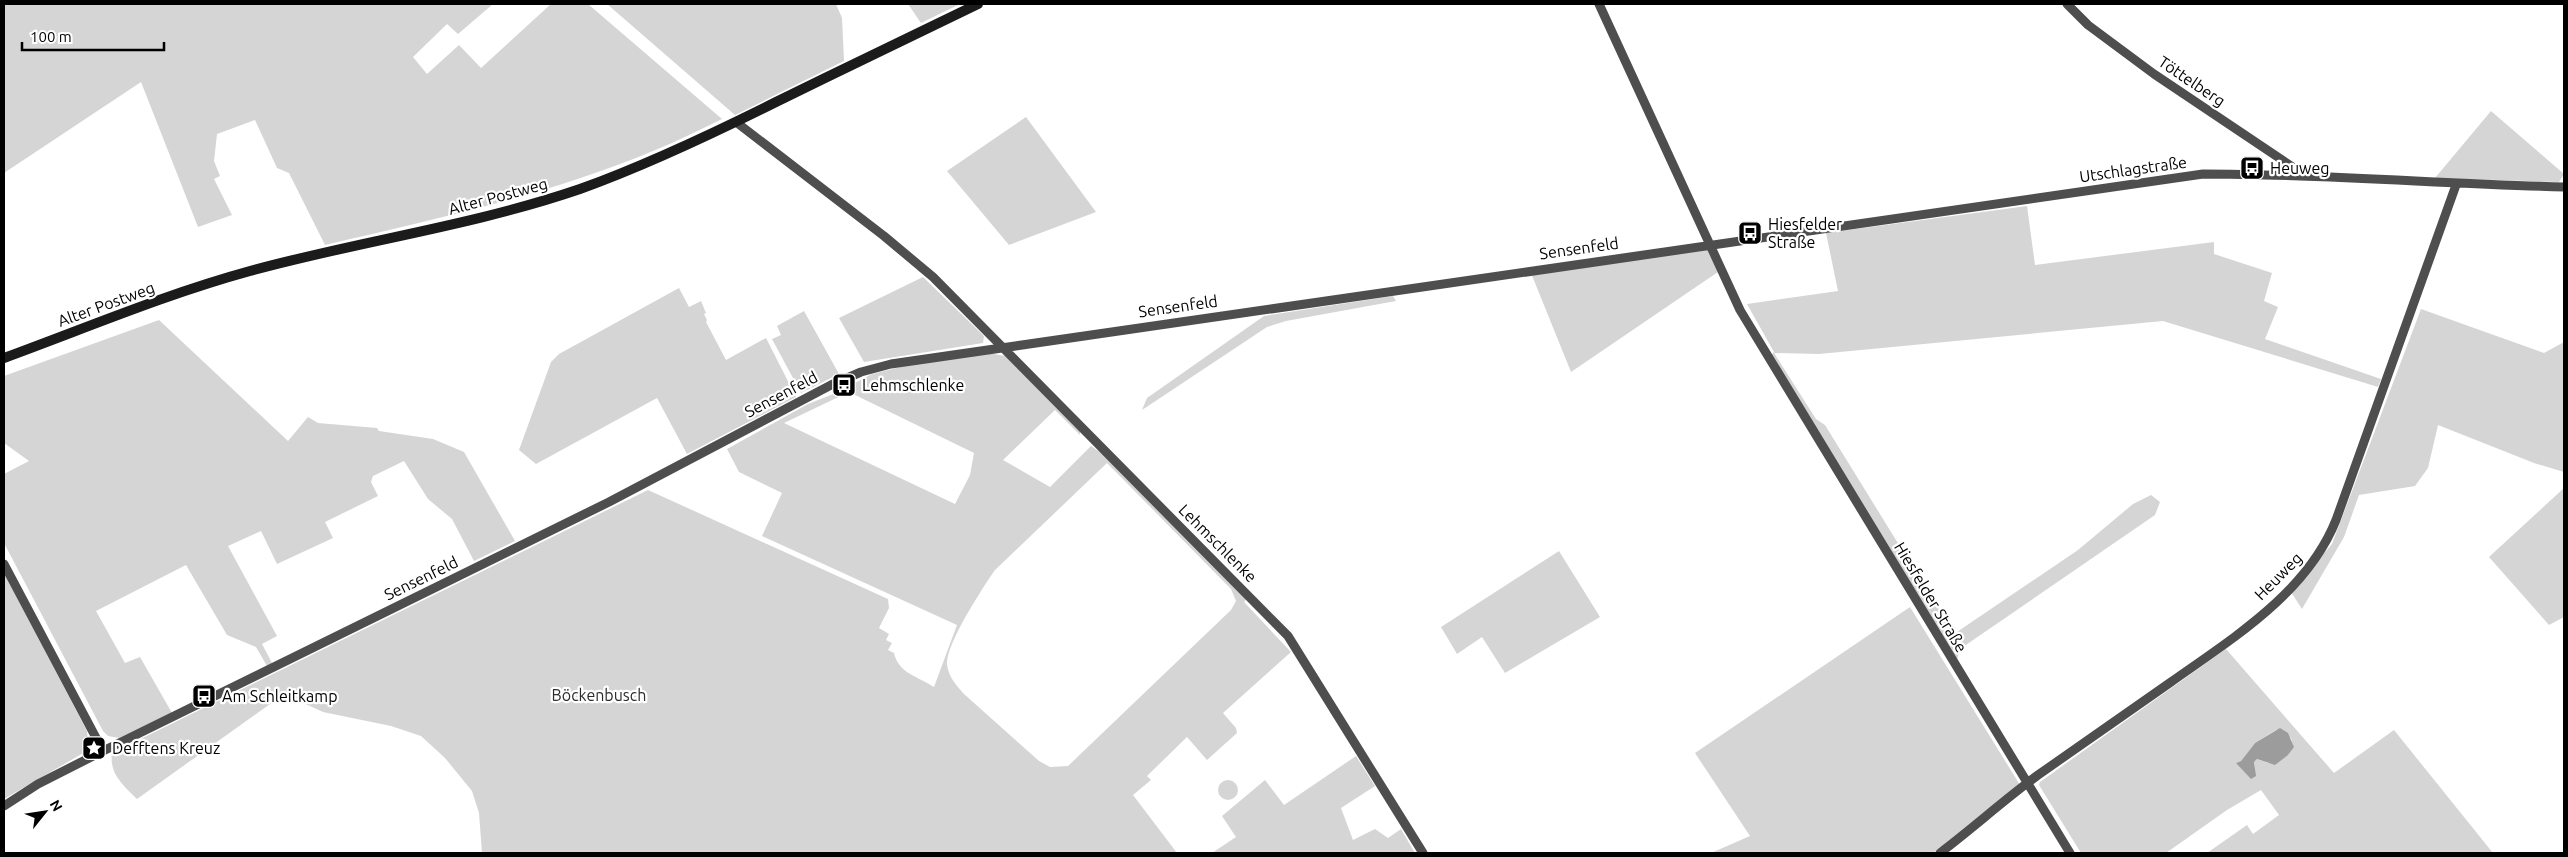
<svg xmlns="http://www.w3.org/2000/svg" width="2568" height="857" font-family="Ubuntu,sans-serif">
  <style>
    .green { fill: #d5d5d5; fill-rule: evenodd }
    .water { fill: #9c9c9c }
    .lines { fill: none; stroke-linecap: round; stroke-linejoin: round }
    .street { stroke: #4e4e4e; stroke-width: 9 }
    .secondary { stroke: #1b1b1b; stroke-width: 10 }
    .labels { text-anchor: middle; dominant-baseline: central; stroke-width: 4.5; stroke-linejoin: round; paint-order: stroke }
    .street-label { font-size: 16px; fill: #000; stroke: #fff }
    .poi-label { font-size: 16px; fill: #000; stroke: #fff; text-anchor: start }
    .park-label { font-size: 16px; fill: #2c2c2c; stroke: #fff }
  </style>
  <rect width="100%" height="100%" fill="#fff"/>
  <!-- green -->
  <path class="green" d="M4 4H493L458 34 447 24 413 57 427 74 459 45 481 68 551 4H588L722 119C699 130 676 142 653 151 548 195 435 219 325 245L289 173 277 168 255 120 217 134 214 161 220 176 214 179 232 215 198 227 141 82 4 173Z
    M607 4H836L842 18 844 61 735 115Z
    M908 4H960L921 23Z
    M2491 111 2564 174 2559 182 2435 178Z
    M1026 117 1096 212 1009 245 947 171Z
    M2027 206 2035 265 2214 242V254L2272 273 2264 301 2278 307 2265 339 2381 379 2378 387 2163 321 1819 354 1774 353 1816 419 1825 425 1954 634 2078 550 2133 504 2151 495 2160 502 2155 515 1960 649 1957 660 1770 356 1774 352 1747 304 1838 291 1826 233Z
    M1706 245 1718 272 1571 372 1531 273Z
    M923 277 984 336 983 343 864 362 839 318Z
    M679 288 689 307 701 301 706 313 704 314 707 320 706 322 726 360 766 338 796 397 687 454 657 398 536 464 519 450 551 362 559 354Z
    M1393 296 1396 301 1286 321 1267 327 1142 410 1147 398 1264 316Z
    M2421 309 2544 353 2564 342V472L2534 463 2438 425 2428 468 2415 486 2359 495 2344 537 2302 609 2291 592 2332 544Z
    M804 311 839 374 801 393 772 339 781 335 777 326Z
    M159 320 288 441 308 417 318 423 377 428 379 431 433 439 464 452 515 541 474 561 452 519 428 499 404 461 373 476 371 482 378 496 325 522 333 538 277 564 261 531 228 546 277 636 262 644 272 663 267 666 256 647 227 635 186 565 96 611 125 663 140 657 172 713 119 738 108 736 103 731 4 543V474L29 461 4 443V376Z
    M989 353 1005 356 1080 429V435L1055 410 1003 460 1050 487 1091 446 1104 455 1247 598 1244 602 1291 652 1223 713 1236 728 1237 733 1207 760 1187 737 1147 776 1151 780 1133 795 1177 853H482L479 813 472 791 445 758 421 736 391 726 323 712 284 694 137 799C123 785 109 774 112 753L648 490 888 599 889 608 879 628 889 634 886 640 892 643 888 650 894 653C898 673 919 677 934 687L957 625 762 536 782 493 739 472 727 449 808 404 836 393 872 374 913 364ZM849 392 974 453 970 475 955 504 784 423ZM1107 463 1231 589 1236 601 1231 610 1068 766 1050 767 1039 761 964 694C956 685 948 676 947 664 946 644 983 587 995 570Z
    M2564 488V617L2549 625 2489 557Z
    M1559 551 1600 617 1505 673 1482 637 1457 654 1441 627Z
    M4 573 87 731 88 742 85 752 4 799Z
    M1910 607 2020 785 1974 824 1933 853H1711L1750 836 1695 753Z
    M2226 649 2334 773 2394 730 2493 853H2207L2247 825 2253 834 2279 815 2261 790 2227 810 2166 853H2081L2039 785 2040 782ZM2276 730 2291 738 2293 747 2288 755 2268 763 2257 759 2254 762 2255 769 2236 763 2241 761 2255 743Z
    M1356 756 1375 786 1341 808 1353 840 1375 829 1388 838 1401 829 1415 853H1212L1236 837 1222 816 1265 780 1284 805Z
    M1218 790a10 10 0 1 1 20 0a10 10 0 1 1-20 0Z"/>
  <!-- water -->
  <path class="water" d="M2280 728 2288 733 2294 747 2288 755 2275 765 2257 759 2254 762 2256 776 2251 779 2236 763 2241 761 2255 743Z"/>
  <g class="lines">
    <!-- street -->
    <path class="street" d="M1599 4 1740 310 2070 853
      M2067 4 2088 25 2154 74 2306 176
      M736 122 884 236 933 277 1288 636 1423 853
      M4 564 103 751
      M4 806 38 784 103 751 609 502 831 385 861 372 891 364 2203 174C2323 174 2444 184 2564 187
      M1940 853C1973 828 2004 800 2038 775 2082 744 2127 713 2171 682 2233 638 2307 593 2336 520L2456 185"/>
    <!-- secondary -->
    <path class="secondary" d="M4 358C86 328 166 294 250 271 359 241 472 226 580 189 647 165 712 134 776 102 843 69 910 37 978 4"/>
  </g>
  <!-- icons -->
  <defs>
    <g id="bus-square" transform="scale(1.25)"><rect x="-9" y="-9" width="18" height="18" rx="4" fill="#000" stroke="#fff"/><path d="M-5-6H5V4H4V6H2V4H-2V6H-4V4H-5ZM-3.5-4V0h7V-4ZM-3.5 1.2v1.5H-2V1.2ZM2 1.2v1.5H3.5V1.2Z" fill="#fff"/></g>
    <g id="sight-square" transform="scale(1.25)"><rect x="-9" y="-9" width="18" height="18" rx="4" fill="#000" stroke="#fff"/><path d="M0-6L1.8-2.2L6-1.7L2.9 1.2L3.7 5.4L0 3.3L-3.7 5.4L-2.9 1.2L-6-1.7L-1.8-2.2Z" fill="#fff"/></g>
  </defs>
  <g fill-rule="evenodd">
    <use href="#bus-square" x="2252" y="168"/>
    <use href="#bus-square" x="1750" y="233"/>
    <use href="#bus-square" x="844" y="385"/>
    <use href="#bus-square" x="204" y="696"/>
    <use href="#sight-square" x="94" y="748"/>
  </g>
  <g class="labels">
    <!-- street labels -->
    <g class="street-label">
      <text transform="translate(2192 81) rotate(34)">Töttelberg</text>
      <text transform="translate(2133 169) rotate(-8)">Utschlagstraße</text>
      <text transform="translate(498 196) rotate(-15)">Alter Postweg</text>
      <text transform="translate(1579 248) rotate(-8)">Sensenfeld</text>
      <text transform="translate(106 304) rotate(-20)">Alter Postweg</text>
      <text transform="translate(1178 306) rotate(-8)">Sensenfeld</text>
      <text transform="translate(781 394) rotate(-28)">Sensenfeld</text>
      <text transform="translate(1218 543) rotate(45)">Lehmschlenke</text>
      <text transform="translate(2278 576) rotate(-45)">Heuweg</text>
      <text transform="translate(421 578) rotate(-26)">Sensenfeld</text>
      <text transform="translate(1931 597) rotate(59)">Hiesfelder Straße</text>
    </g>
    <!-- poi labels -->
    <g class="poi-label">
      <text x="2270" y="168">Heuweg</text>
      <text x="1768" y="224">Hiesfelder<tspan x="1768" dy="18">Straße</tspan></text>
      <text x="862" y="385">Lehmschlenke</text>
      <text x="222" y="696">Am Schleitkamp</text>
      <text x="112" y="748">Defftens Kreuz</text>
    </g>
    <!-- park labels -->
    <g class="park-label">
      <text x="599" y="695">Böckenbusch</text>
    </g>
  </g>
  <!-- border -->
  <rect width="2568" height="857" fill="none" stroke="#000000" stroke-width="10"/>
  <!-- north arrow -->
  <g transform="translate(45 812) rotate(60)" stroke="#ffffff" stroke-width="4" paint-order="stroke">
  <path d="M0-4L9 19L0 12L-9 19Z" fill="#000000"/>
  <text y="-8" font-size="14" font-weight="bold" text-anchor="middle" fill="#000000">N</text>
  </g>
  <!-- scale -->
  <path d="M22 42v8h142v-8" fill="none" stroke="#000000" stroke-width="2.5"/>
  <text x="30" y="42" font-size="15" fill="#000000" stroke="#ffffff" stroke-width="4" paint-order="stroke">100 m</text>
</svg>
